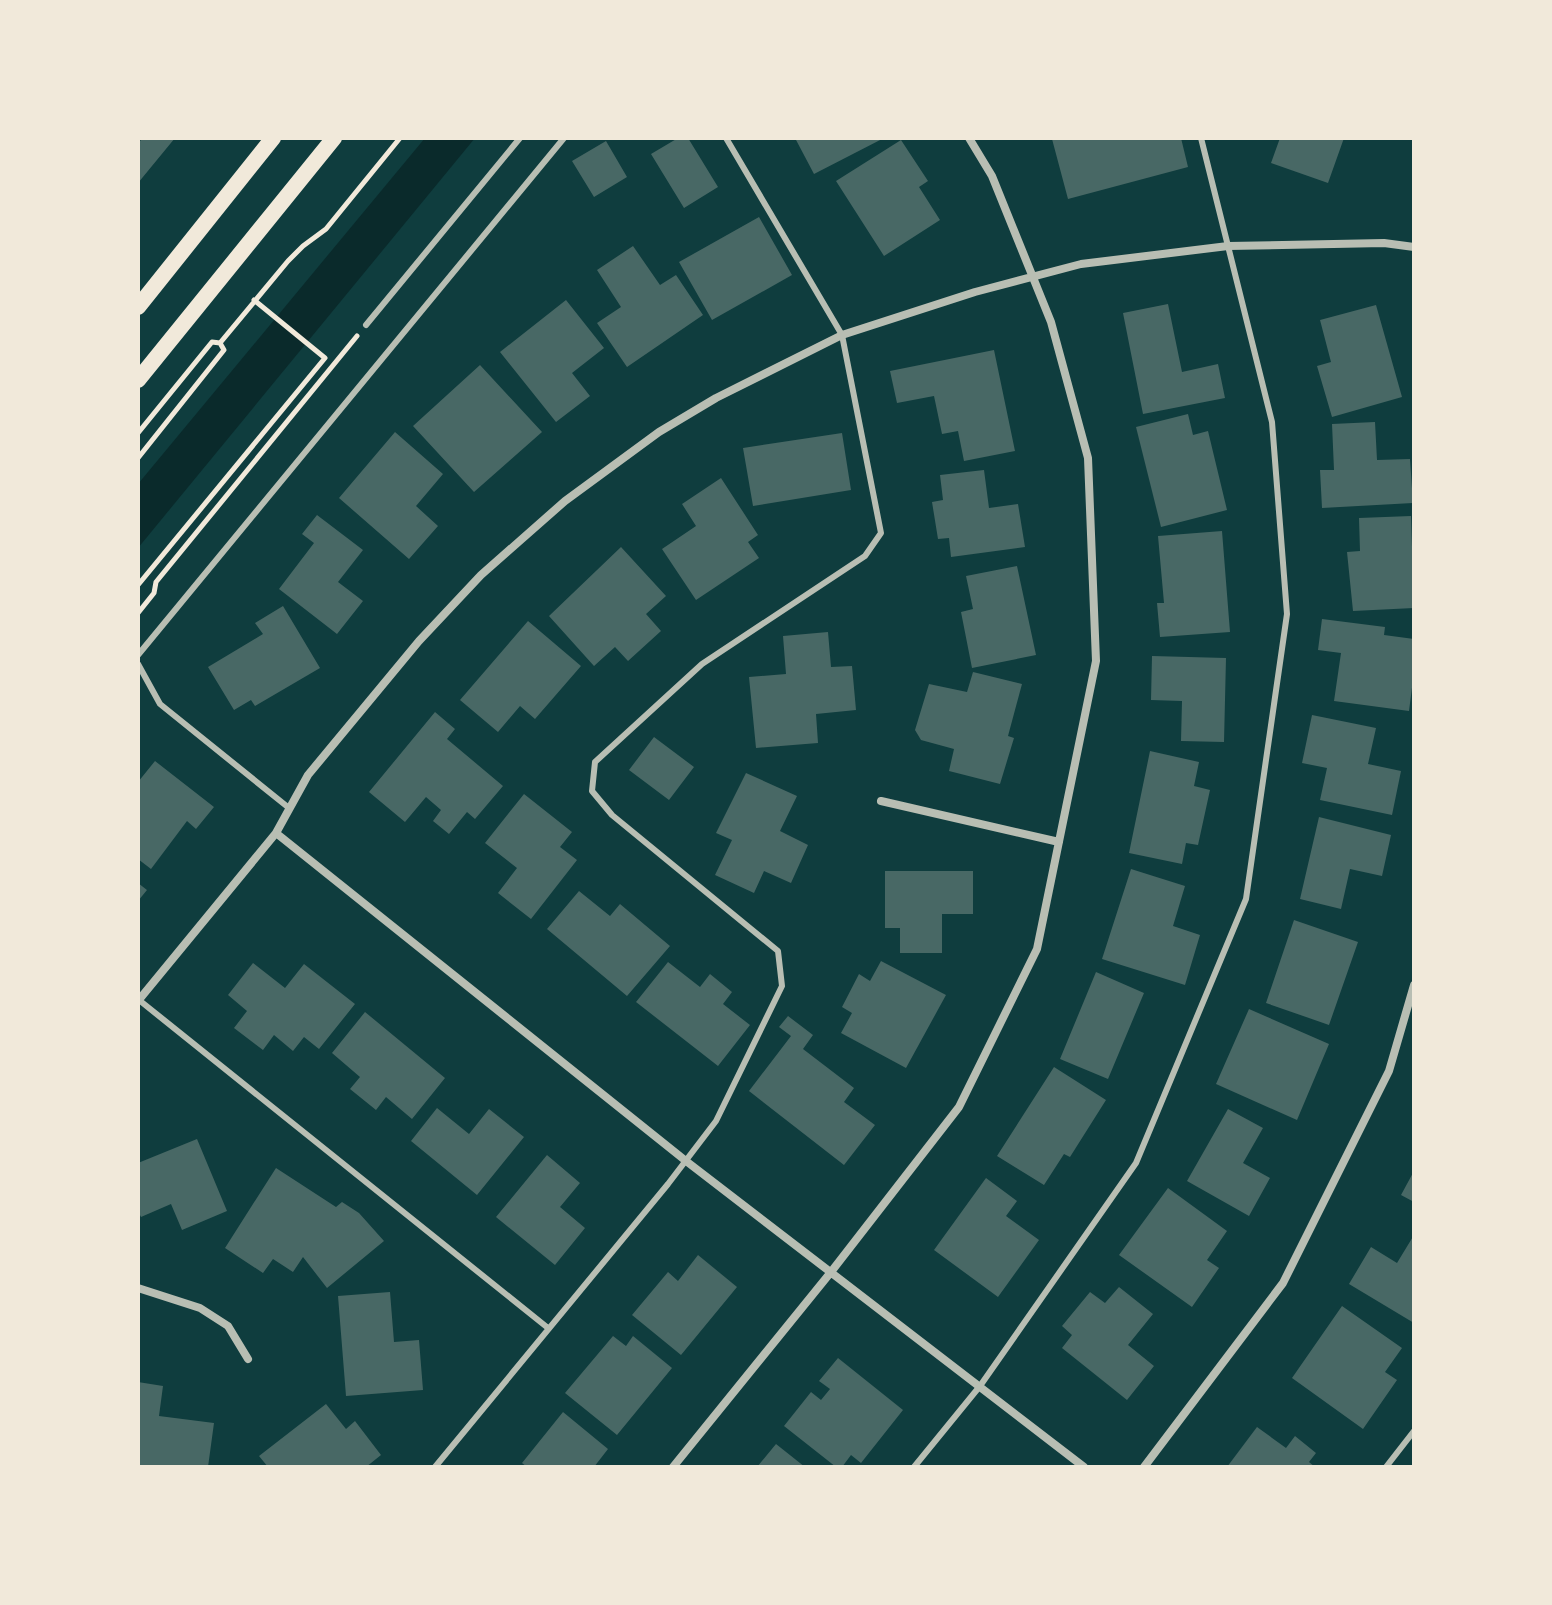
<svg xmlns="http://www.w3.org/2000/svg" width="1552" height="1605" font-family="'Fira Sans Condensed',sans-serif">
  <style>
    .water { fill: #0a2a2b }
    .building { fill: #486865 }
    .lines { fill: none; stroke-linecap: round; stroke-linejoin: round }
    .path { stroke: #f1e9da; stroke-width: 5 }
    .service { stroke: #b8beb3; stroke-width: 6 }
    .minor { stroke: #b8beb3; stroke-width: 8 }
    .secondary { stroke: #f1e9da; stroke-width: 16 }
  </style>
  <rect width="100%" height="100%" fill="#0f3d3e"/>
  <!-- water -->
  <path class="water" d="M425 138H475L138 548V484Z"/>
  <!-- building -->
  <path class="building" d="M143 138H175L138 183V143Z
    M678 138H688L718 187 684 208 651 154Z
    M795 138H884L814 174Z
    M1054 138H1181L1188 167 1068 199 1052 139Z
    M1280 138H1344L1328 183 1271 163Z
    M901 140 928 181 919 187 940 220 884 256 836 181Z
    M606 141 627 177 594 197 572 161Z
    M759 217 792 275 712 320 679 262Z
    M633 246 660 285 676 275 703 315 627 367 597 323 621 307 597 270Z
    M566 300 604 348 572 373 590 396 556 422 500 352Z
    M1168 304 1182 372 1218 364 1225 398 1143 414 1123 313Z
    M1376 305 1402 397 1332 417 1317 366 1331 362 1320 320Z
    M994 350 1015 451 964 461 958 431 942 434 934 396 897 403 890 371Z
    M480 365 542 432 474 492 413 426Z
    M1188 414 1193 435 1208 431 1227 510 1161 527 1136 427Z
    M1375 422 1377 460 1410 459 1413 503 1322 508 1320 470H1334L1332 424Z
    M395 432 443 474 416 506 438 526 409 559 339 498Z
    M842 433 851 490 753 506 743 448Z
    M984 470 989 508 1018 504 1025 547 951 557 949 538 938 539 932 502 943 500 940 475Z
    M721 478 758 535 748 542 759 558 696 600 662 549 696 526 682 504Z
    M317 515 363 550 338 582 363 601 337 634 279 589 314 543 302 534Z
    M1411 516 1414 608 1353 611 1347 552 1360 551 1359 518Z
    M1222 531 1230 632 1160 637 1157 603H1164L1158 536Z
    M621 547 666 596 646 614 661 631 628 661 615 647 594 666 549 616Z
    M1017 566 1036 655 972 668 961 612 973 609 966 576Z
    M283 606 320 668 255 706 251 700 234 710 208 667 263 634 255 623Z
    M1322 619 1385 627 1384 635 1414 639V672L1409 711 1334 701 1341 653 1318 650Z
    M528 621 581 666 535 719 520 706 498 732 460 700Z
    M828 632 831 667 852 666 856 710 816 714 818 743 756 748 749 677 786 674 783 636Z
    M1152 656 1226 658 1224 742 1181 741 1182 701 1151 700Z
    M973 672 1022 684 1008 736 1014 738 1000 784 949 771 954 749 921 740 915 730 929 684 967 692Z
    M435 712 455 729 447 739 503 786 475 819 467 812 449 834 433 821 441 810 426 797 405 822 369 792Z
    M1312 715 1376 728 1368 764 1401 771 1392 815 1320 800 1327 768 1302 763Z
    M654 737 694 767 669 800 629 770Z
    M1150 751 1199 762 1194 786 1210 790 1198 845 1186 843 1182 864 1129 853Z
    M155 761 214 807 196 829 187 821 151 869 138 859V782Z
    M746 773 797 796 780 831 808 845 791 883 764 871 754 893 715 875 732 840 716 833Z
    M524 794 572 832 560 847 577 860 531 919 498 893 517 868 485 843Z
    M1319 817 1391 835 1382 876 1350 869 1341 909 1300 899Z
    M1131 869 1185 886 1173 926 1200 935 1185 985 1102 959Z
    M885 871H973V914H942V953H900V928H885Z
    M138 883 147 890 138 901Z
    M579 891 610 916 620 904 670 946 627 996 547 929Z
    M1294 920 1358 942 1329 1025 1266 1003Z
    M881 961 946 995 906 1068 841 1033 852 1013 842 1007 859 974 870 981Z
    M668 962 700 987 710 974 732 992 723 1004 750 1025 718 1066 636 1002Z
    M253 963 285 988 304 964 355 1004 319 1049 304 1037 293 1051 274 1035 263 1050 234 1028 247 1011 228 995Z
    M1096 972 1144 993 1108 1079 1060 1059Z
    M1249 1009 1329 1044 1297 1120 1216 1084Z
    M365 1012 445 1078 412 1119 386 1097 376 1110 350 1089 360 1077 332 1053Z
    M788 1016 813 1035 803 1049 854 1088 844 1102 875 1125 844 1165 749 1091 791 1036 779 1027Z
    M1054 1067 1106 1100 1070 1157 1064 1154 1044 1185 997 1156Z
    M437 1108 469 1134 489 1109 524 1137 477 1195 411 1141Z
    M1228 1109 1263 1128 1243 1163 1270 1178 1249 1216 1187 1181Z
    M197 1139 227 1211 182 1230 171 1204 141 1217 138 1211V1163Z
    M547 1155 580 1183 560 1207 585 1228 555 1265 496 1217Z
    M276 1168 336 1207 342 1202 359 1213 384 1241 327 1288 303 1257 293 1272 273 1259 263 1273 225 1248Z
    M1414 1171V1202L1401 1195Z
    M986 1178 1017 1201 1006 1216 1039 1240 998 1297 934 1250Z
    M1168 1188 1227 1231 1207 1260 1219 1268 1192 1307 1119 1255Z
    M1414 1235V1323L1349 1284 1371 1247 1397 1263Z
    M698 1255 737 1287 681 1355 632 1315 668 1272 678 1281Z
    M1119 1287 1153 1314 1128 1345 1154 1366 1127 1400 1062 1348 1072 1335 1062 1326 1090 1292 1105 1303Z
    M390 1292 394 1342 419 1340 423 1390 346 1396 338 1296Z
    M1342 1306 1402 1348 1385 1372 1397 1380 1363 1429 1292 1378Z
    M613 1336 626 1346 633 1336 672 1368 617 1435 565 1393Z
    M838 1358 903 1410 861 1463 851 1455 842 1467H836L784 1426 811 1392 821 1400 830 1389 819 1381Z
    M138 1382 163 1386 159 1416 214 1423 208 1467H138Z
    M326 1404 346 1429 355 1421 381 1455 366 1467H268L259 1456Z
    M563 1412 608 1449 594 1467H527L522 1463Z
    M1257 1427 1286 1448 1295 1436 1316 1453 1309 1462 1315 1467H1227Z
    M776 1444 805 1467H757Z"/>
  <g class="lines">
    <!-- path -->
    <path class="path" d="M138 433 212 342 220 343
      M138 458 224 350 220 343 288 261 303 246 326 229 400 138
      M138 585 325 358 254 300
      M138 613 154 593 156 582 357 336"/>
    <!-- service -->
    <path class="service" d="M366 325 520 138
      M138 655 564 138
      M138 664 160 704 289 808
      M139 1000 548 1328
      M435 1467 668 1184 716 1121 782 986 778 951 612 815 592 791 595 762 702 664 865 556 881 533 842 335 726 138
      M914 1467 980 1386 1136 1163 1246 899 1287 614 1272 422 1201 138
      M1386 1467 1414 1431"/>
    <!-- minor -->
    <path class="minor" d="M881 801 1059 842
      M276 833 686 1161 1084 1467
      M138 1001 276 833 308 775 419 641 481 575 565 501 659 432 716 398 842 335 975 292 1081 264 1228 246 1384 243 1414 247
      M138 1288 200 1308 228 1326 248 1359
      M673 1467 831 1272 959 1107 1037 949 1096 661 1088 458 1051 322 992 176 969 138
      M1144 1467 1283 1283 1389 1071 1414 985"/>
    <!-- secondary -->
    <path class="secondary" d="M138 307 273 138
      M138 380 334 138"/>
  </g>
  <!-- border -->
  <rect width="1552" height="1605" fill="none" stroke="#f1e9da" stroke-width="280"/>
</svg>
